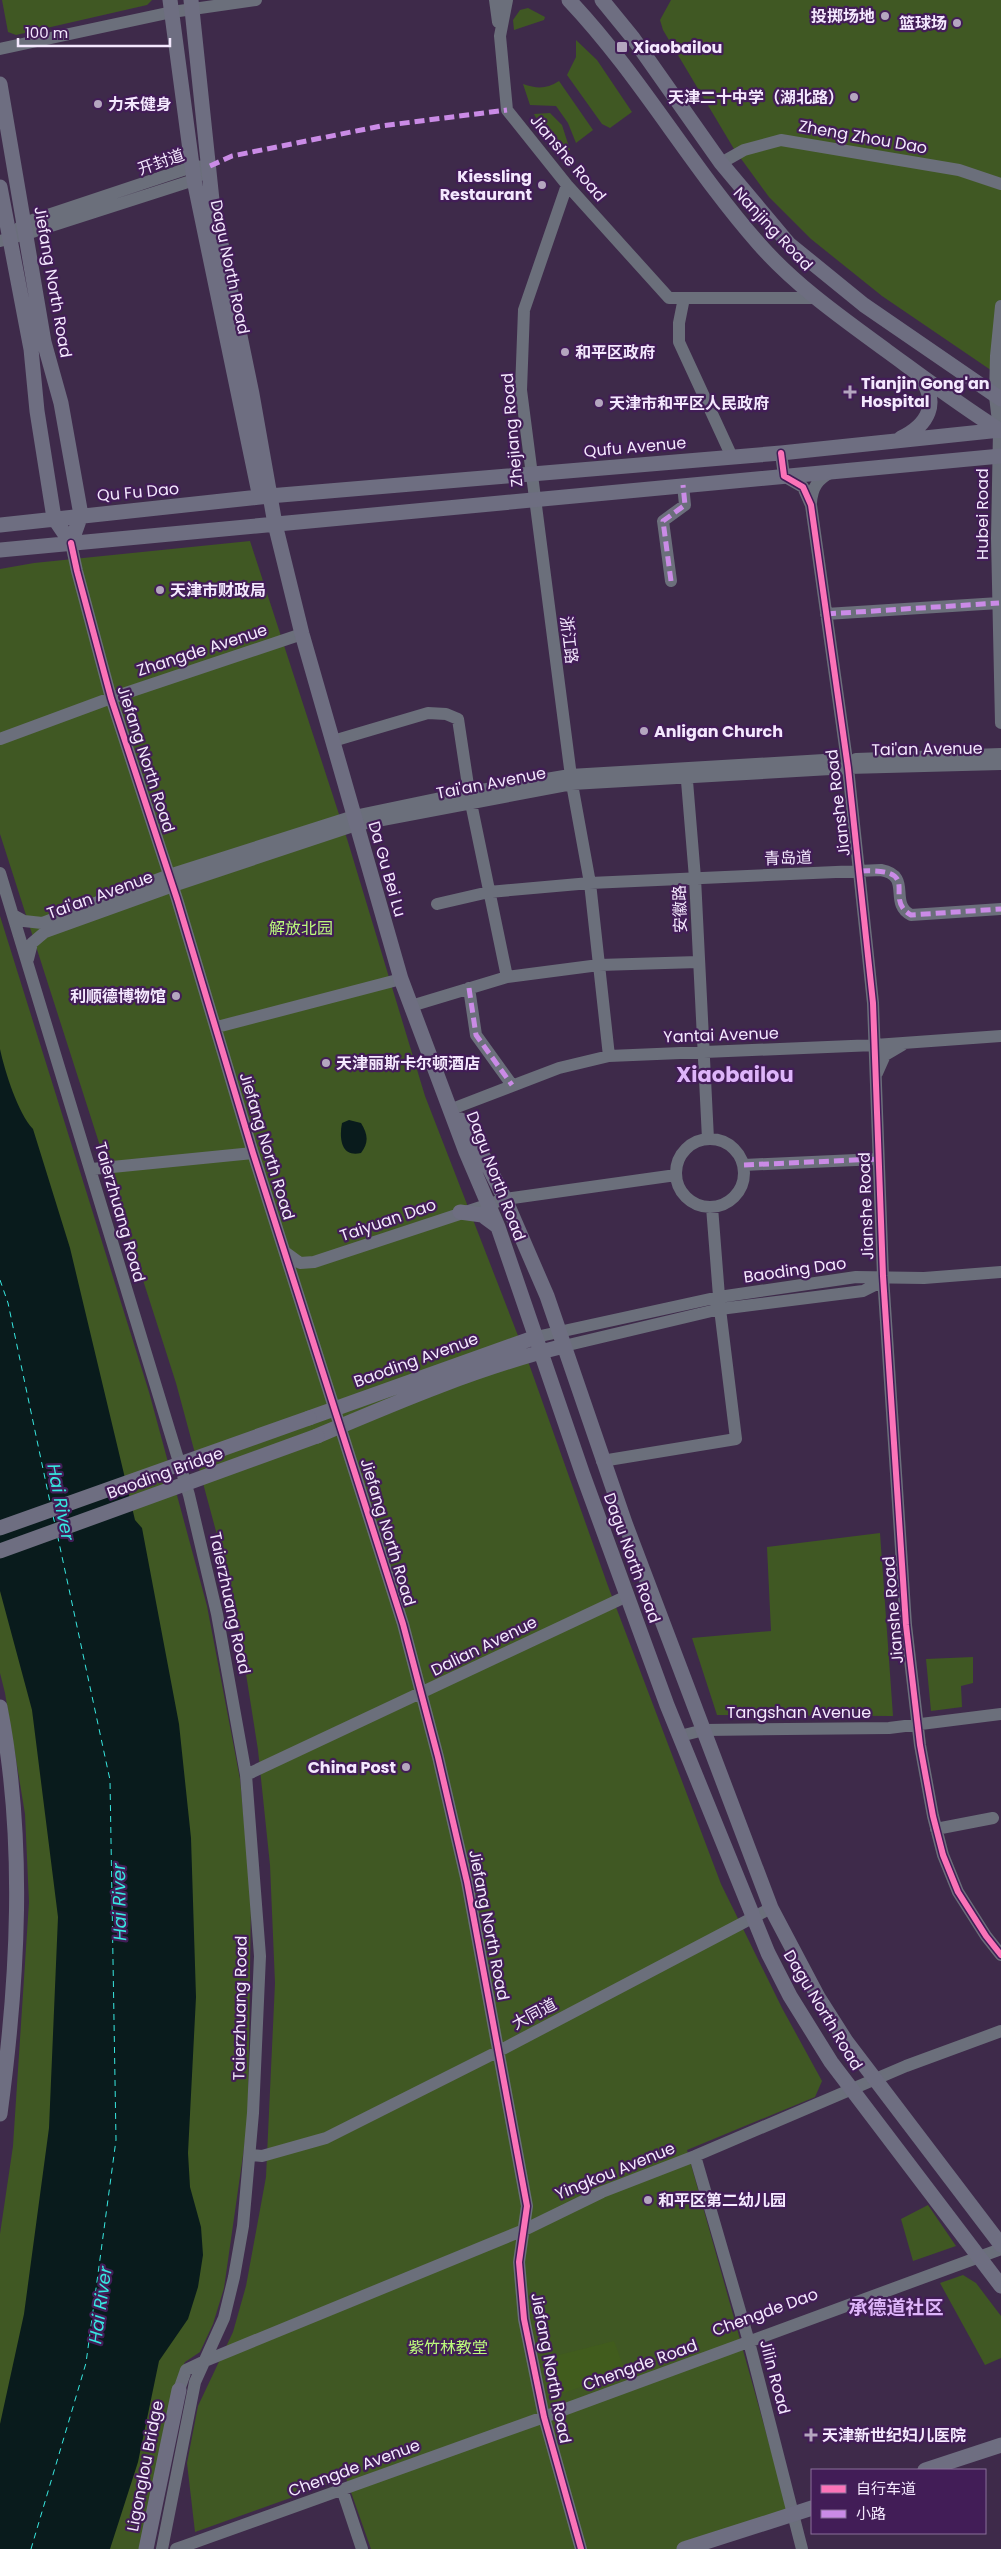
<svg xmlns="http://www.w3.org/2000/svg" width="1001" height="2549" font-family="Poppins,'Noto Sans SC',sans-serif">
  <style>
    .green { fill: #405823 }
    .forest { fill: #415c1d }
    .water { fill: #091b1c }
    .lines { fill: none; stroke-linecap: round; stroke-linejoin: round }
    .ferry { stroke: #37e8e0; stroke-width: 1; stroke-dasharray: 6 5; stroke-linecap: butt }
    .minor { stroke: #6b6f7b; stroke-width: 12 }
    .major { stroke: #6e6e81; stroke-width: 15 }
    .major-bridge { stroke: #6e6e81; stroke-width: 15 }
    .quiet { stroke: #ca8be6; stroke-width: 5; stroke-dasharray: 10 5; stroke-linecap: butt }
    .cycleway-casing { stroke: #421d57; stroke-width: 9 }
    .cycleway { stroke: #fb73b8; stroke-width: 6 }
    .poi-dot { fill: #b4a6bf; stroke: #421d57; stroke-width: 2 }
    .labels { text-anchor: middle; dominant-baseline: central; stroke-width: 4.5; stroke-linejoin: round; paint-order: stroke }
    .poi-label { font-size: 16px; font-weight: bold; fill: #f4e8fe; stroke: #421d57; text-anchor: start }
    .street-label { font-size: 16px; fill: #f4e8fe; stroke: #421d57 }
    .park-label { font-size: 16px; fill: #bbfa7b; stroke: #421d57 }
    .water-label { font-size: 18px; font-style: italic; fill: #37e8e0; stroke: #421d57 }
    .quarter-label { font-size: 19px; font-weight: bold; fill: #deb5fa; stroke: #421d57 }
    .district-label { font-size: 21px; font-weight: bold; fill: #deb5fa; stroke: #421d57 }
  </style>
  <rect width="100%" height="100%" fill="#3e2a4a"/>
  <!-- green -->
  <path class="green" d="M2 0H152L147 5 16 35 8 32Z
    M671 0H1001V377L882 296 811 239 769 197 734 149 663 30 660 20Z
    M528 8 545 17 544 20 514 30 513 20 520 10Z
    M576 40 597 60 632 112 610 128 602 124 567 75 576 57Z
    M559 81 593 130 576 143 568 123 556 106 530 105 523 84C538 89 546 89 559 81Z
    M550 113 562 125 570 150 566 152 539 123 534 114Z
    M250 541 348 842 425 1096 529 1364 608 1586 721 1884 782 2008 822 2081 815 2097 687 2150 788 2511 677 2549H371L346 2478 195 2532 187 2463 198 2406 233 2332 246 2286 266 2177 275 1983 270 1865 258 1750 234 1598 176 1383 0 834V569L34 563Z
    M0 916 149 1392 207 1606 240 1779 251 1897 248 2120 224 2288 213 2324 200 2352 185 2362 179 2374 140 2549H0V2234L13 2146 29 1902 25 1814 5 1693 0 1673Z
    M880 1533 893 1716 717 1715 692 1638 771 1631 767 1547Z
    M973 1657V1683L961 1686 962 1707 931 1711 926 1659Z
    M928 2205 956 2246 913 2261 901 2219Z
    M963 2275 976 2283 1001 2316V2358L985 2365 940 2283Z"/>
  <!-- forest -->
  <path class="forest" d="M614 2341 625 2371 550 2398 543 2359Z"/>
  <!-- water -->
  <path class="water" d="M0 1049C5 1072 18 1113 33 1129L70 1248 135 1520 142 1528 179 1724 191 1838 196 1997 188 2153 190 2187 201 2227 203 2255 198 2287 188 2319 159 2361 138 2462 110 2549H0V2424L24 2314 49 2128 58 1917 32 1710 0 1591Z
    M349 1120 361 1123C368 1134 369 1143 361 1153 341 1158 339 1138 342 1123Z"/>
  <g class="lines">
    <!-- ferry -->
    <path class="ferry" d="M0 1280 8 1303 50 1502
      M53 1516 55 1524
      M31 2549 86 2363 116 2140 110 1780 58 1538"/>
    <!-- minor -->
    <path class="minor" d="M495 0 498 22
      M507 0 500 36 507 110 567 185 669 298H814
      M0 49 172 12 256 0
      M721 163 744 150 781 140 959 170 1001 184
      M567 185 524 310 521 390 572 784 590 883 609 1056
      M0 241 26 234 194 180 210 166 192 167 24 223 9 238
      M684 298 679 323V342L732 457
      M1001 306 996 356 995 396 999 430 997 538 1001 723
      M781 453 784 476 803 487 811 505 848 768 873 1003 883 1276 906 1625 920 1745 933 1816 943 1855 958 1892 986 1936 1001 1955
      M811 503C812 487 818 479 832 472
      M71 543 77 571 111 698 177 899 253 1153 403 1624 438 1757 467 1882 527 2206 519 2262 524 2319 544 2417 581 2549
      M671 581 663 521 685 505 683 485
      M826 614 999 603
      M0 739 111 698 302 634
      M333 741 428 713 446 714 458 719 469 792
      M856 759 1001 754
      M686 769 695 878 708 1139
      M471 803 507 977
      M0 873 189 1495 217 1614 246 1775 260 1956 253 2113 243 2226 234 2277 224 2318 195 2382 162 2549
      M437 904 489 892 590 883 881 870C913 876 888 903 911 915L1001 909
      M13 915 24 921 42 923 169 875 354 816 469 792 570 775 824 760
      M28 959 32 943 45 932 173 886 356 825 572 784 848 768 1001 764
      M469 988 476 1035 512 1085
      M411 1006 507 977 599 965 698 962
      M217 1027 401 979
      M877 1073 885 1055 902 1045
      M452 1109 559 1068 609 1056 875 1045 1001 1036
      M676 1173a34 34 0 1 1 68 0a34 34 0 1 1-68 0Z
      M744 1165 878 1159
      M92 1169 253 1153
      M285 1252 300 1263 314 1262 505 1199 676 1175
      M536 1337 719 1297 856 1277 924 1278 1001 1272
      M564 1346 720 1309 863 1291 877 1284 883 1276
      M602 1461 736 1439 720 1309 712 1207
      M680 1736 704 1730 889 1728 1001 1714
      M246 1775 627 1596
      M936 1829 993 1818
      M250 2155 262 2156 326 2138 499 2051 771 1908
      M695 2156 749 2342 802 2549
      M179 2390 186 2370 205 2361 524 2230 602 2192 695 2156 906 2066 1001 2031
      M342 2489 362 2549
      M176 2549 544 2417 1001 2249"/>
    <!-- major -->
    <path class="major" d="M170 0 194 180 259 493
      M191 0 212 200 252 394 275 524 302 634 401 979 466 1152 498 1227 583 1475 667 1705 768 1953 790 1996 831 2062 1001 2286
      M569 0C640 75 691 167 759 244 796 286 842 318 887 351 924 378 961 406 1001 431
      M602 0 633 38 721 163 789 244 864 305 1001 399
      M0 84 44 342 61 403 81 515 71 543
      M0 187 31 349 37 411 54 518 71 543
      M901 438C928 425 940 403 920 377
      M0 525 269 496 781 453 1001 430
      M0 550 1001 456
      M461 1120 480 1150 505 1199 547 1296 625 1523 771 1908 818 1997 846 2041 1001 2245
      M460 1212 482 1215 497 1226
      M309 1418 536 1337
      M317 1436C397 1402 479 1367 564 1346
      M0 1707C26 1841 18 1980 0 2114
      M925 2470 1001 2445
      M146 2549 179 2390
      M684 2549 812 2508"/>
    <!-- major-bridge -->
    <path class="major-bridge" d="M0 1528 309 1418
      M0 1551 317 1436"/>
    <!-- quiet -->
    <path class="quiet" d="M210 166 232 156 381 126 507 110
      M671 581 663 521 685 505 683 485
      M826 614 999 603
      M860 871C926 868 881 898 911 915L1001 909
      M469 988 476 1035 512 1085
      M744 1165 878 1159"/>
    <!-- cycleway casing -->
    <g class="cycleway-casing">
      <path id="cycleway" d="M781 453 784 476 803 487 811 505 848 768 873 1003 883 1276 906 1625 920 1745 933 1816 943 1855 958 1892 986 1936 1001 1955
        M71 543 77 571 111 698 177 899 253 1153 403 1624 438 1757 467 1882 527 2206 519 2262 524 2319 544 2417 581 2549"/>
    </g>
    <!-- cycleway -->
    <use href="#cycleway" class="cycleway"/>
  </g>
  <!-- markers -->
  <g class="poi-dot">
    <circle cx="885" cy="16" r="5"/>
    <circle cx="957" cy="23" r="5"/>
    <rect x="616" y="41" width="12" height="12" rx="2.5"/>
    <circle cx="854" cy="97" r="5"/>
    <circle cx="98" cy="104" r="5"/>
    <circle cx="542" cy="185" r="5"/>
    <circle cx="565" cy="352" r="5"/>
    <path d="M847.5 384.5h5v5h5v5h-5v5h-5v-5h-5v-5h5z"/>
    <circle cx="599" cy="403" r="5"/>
    <circle cx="160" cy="590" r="5"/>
    <circle cx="644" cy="731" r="5"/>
    <circle cx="176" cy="996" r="5"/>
    <circle cx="326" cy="1063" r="5"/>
    <circle cx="406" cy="1767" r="5"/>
    <circle cx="648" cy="2200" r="5"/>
    <path d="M808.5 2427.5h5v5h5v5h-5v5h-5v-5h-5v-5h5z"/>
  </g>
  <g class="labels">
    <!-- poi labels -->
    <g class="poi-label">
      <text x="875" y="16" text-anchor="end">投掷场地</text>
      <text x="947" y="23" text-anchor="end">篮球场</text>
      <text x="633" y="47">Xiaobailou</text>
      <text x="844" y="97" text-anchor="end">天津二十中学（湖北路）</text>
      <text x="108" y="104">力禾健身</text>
      <text x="532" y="176" text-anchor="end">Kiessling<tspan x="532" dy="18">Restaurant</tspan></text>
      <text x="575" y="352">和平区政府</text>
      <text x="861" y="383">Tianjin Gong'an<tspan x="861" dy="18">Hospital</tspan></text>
      <text x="609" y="403">天津市和平区人民政府</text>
      <text x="170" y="590">天津市财政局</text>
      <text x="654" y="731">Anligan Church</text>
      <text x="166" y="996" text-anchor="end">利顺德博物馆</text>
      <text x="336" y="1063">天津丽斯卡尔顿酒店</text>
      <text x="396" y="1767" text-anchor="end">China Post</text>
      <text x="658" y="2200">和平区第二幼儿园</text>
      <text x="822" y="2435">天津新世纪妇儿医院</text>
    </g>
    <!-- street labels -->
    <g class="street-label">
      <text transform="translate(863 137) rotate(10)">Zheng Zhou Dao</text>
      <text transform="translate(568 158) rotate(50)">Jianshe Road</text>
      <text transform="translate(161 162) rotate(-19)">开封道</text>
      <text transform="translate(773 229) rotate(47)">Nanjing Road</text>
      <text transform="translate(230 267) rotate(78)">Dagu North Road</text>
      <text transform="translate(53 282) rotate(80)">Jiefang North Road</text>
      <text transform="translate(512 430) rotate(-95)">Zhejiang Road</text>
      <text transform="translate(635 447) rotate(-5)">Qufu Avenue</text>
      <text transform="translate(138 492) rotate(-5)">Qu Fu Dao</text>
      <text transform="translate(982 514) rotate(-90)">Hubei Road</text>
      <text transform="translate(569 640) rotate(83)">浙江路</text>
      <text transform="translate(202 650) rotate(-18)">Zhangde Avenue</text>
      <text transform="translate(927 749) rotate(-1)">Tai'an Avenue</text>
      <text transform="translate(146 759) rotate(72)">Jiefang North Road</text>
      <text transform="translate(491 783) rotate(-11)">Tai'an Avenue</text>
      <text transform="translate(838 803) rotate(-97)">Jianshe Road</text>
      <text transform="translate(788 858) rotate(-2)">青岛道</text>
      <text transform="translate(387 869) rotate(74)">Da Gu Bei Lu</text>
      <text transform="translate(100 895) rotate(-20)">Tai'an Avenue</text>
      <text transform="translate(680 909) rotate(-92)">安徽路</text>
      <text transform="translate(721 1035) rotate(-2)">Yantai Avenue</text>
      <text transform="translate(267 1146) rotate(73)">Jiefang North Road</text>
      <text transform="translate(496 1176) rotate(69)">Dagu North Road</text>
      <text transform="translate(866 1206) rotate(-92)">Jianshe Road</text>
      <text transform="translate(120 1212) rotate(74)">Taierzhuang Road</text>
      <text transform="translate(388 1220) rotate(-19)">Taiyuan Dao</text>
      <text transform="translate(795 1270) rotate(-8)">Baoding Dao</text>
      <text transform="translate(416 1360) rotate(-20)">Baoding Avenue</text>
      <text transform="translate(165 1473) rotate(-20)">Baoding Bridge</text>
      <text transform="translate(388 1532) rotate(73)">Jiefang North Road</text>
      <text transform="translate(632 1558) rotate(70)">Dagu North Road</text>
      <text transform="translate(230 1603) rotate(78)">Taierzhuang Road</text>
      <text transform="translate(893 1610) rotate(-95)">Jianshe Road</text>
      <text transform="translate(484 1646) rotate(-26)">Dalian Avenue</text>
      <text x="799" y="1712">Tangshan Avenue</text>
      <text transform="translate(489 1925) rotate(79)">Jiefang North Road</text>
      <text transform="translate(240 2008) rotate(-89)">Taierzhuang Road</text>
      <text transform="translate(823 2010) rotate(59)">Dagu North Road</text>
      <text transform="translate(534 2014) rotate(-28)">大同道</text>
      <text transform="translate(615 2171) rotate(-22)">Yingkou Avenue</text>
      <text transform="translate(765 2312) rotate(-20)">Chengde Dao</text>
      <text transform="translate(640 2365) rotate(-20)">Chengde Road</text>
      <text transform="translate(551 2368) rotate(79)">Jiefang North Road</text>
      <text transform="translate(775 2377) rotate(75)">Jilin Road</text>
      <text transform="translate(145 2466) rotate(-79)">Ligonglou Bridge</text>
      <text transform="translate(354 2468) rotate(-20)">Chengde Avenue</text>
    </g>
    <!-- park labels -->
    <g class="park-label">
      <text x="301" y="928">解放北园</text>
      <text x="448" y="2347">紫竹林教堂</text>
    </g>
    <!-- water labels -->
    <g class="water-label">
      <text transform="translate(61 1502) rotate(79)">Hai River</text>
      <text transform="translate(119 1902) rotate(-91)">Hai River</text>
      <text transform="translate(100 2305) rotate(-82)">Hai River</text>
    </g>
    <!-- quarter labels -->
    <g class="quarter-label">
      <text x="896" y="2307">承德道社区</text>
    </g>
    <!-- district labels -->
    <g class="district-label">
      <text x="735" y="1074">Xiaobailou</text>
    </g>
  </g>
  <!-- legend -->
  <rect x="811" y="2469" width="175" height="65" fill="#421d57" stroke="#896e9a"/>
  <rect x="821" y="2485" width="25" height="8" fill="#fb73b8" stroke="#896e9a"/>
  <text x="856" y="2494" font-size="15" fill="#f4e8fe">自行车道</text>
  <rect x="821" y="2510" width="25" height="8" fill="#ca8be6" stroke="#896e9a"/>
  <text x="856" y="2519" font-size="15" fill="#f4e8fe">小路</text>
  <!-- scale -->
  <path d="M18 38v8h152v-8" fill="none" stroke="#f4e8fe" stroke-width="2.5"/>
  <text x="25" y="38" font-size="15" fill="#f4e8fe" stroke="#421d57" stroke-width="4" paint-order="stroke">100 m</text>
</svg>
